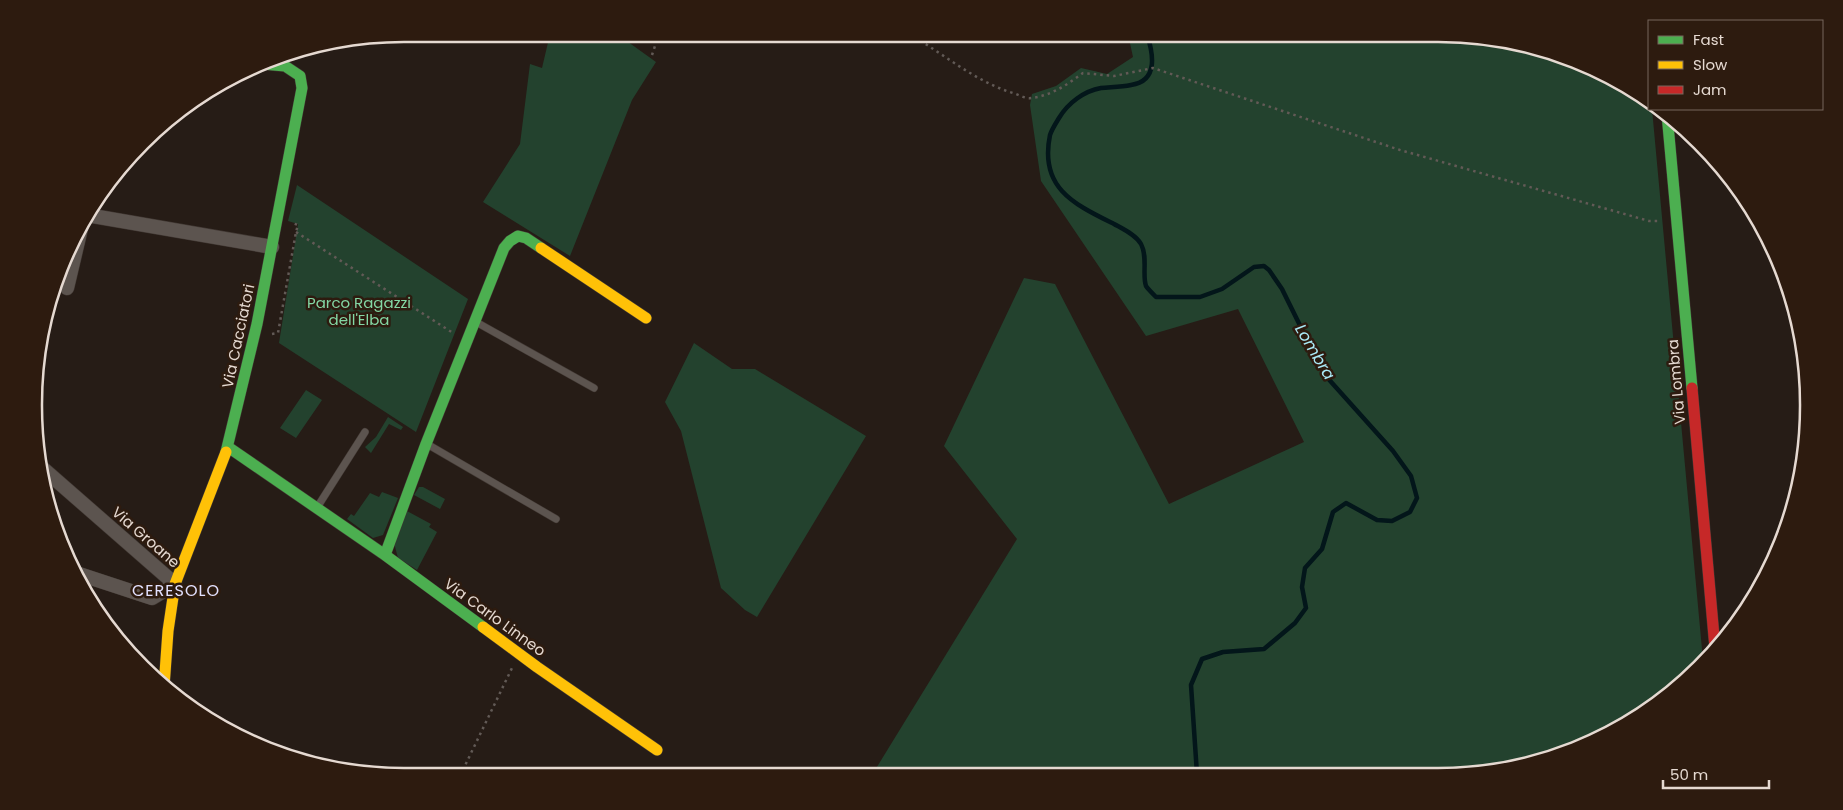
<svg xmlns="http://www.w3.org/2000/svg" width="1843" height="810" font-family="Poppins,sans-serif">
  <style>
    .green { fill: #23422e }
    .lines { fill: none; stroke-linecap: round; stroke-linejoin: round }
    .stream { stroke: #03161a; stroke-width: 4.5 }
    .lane-casing { stroke: #423934; stroke-width: 8 }
    .street-casing { stroke: #423934; stroke-width: 15 }
    .fast-casing { stroke: #423934; stroke-width: 12 }
    .slow-casing { stroke: #423934; stroke-width: 12 }
    .jam-casing { stroke: #423934; stroke-width: 12 }
    .path { stroke: #625a56; stroke-width: 2.5; stroke-dasharray: 2.5 4; stroke-linecap: butt }
    .lane { stroke: #5c544f; stroke-width: 7 }
    .street { stroke: #5c544f; stroke-width: 14 }
    .fast { stroke: #4caf50; stroke-width: 11 }
    .slow { stroke: #ffc107; stroke-width: 11 }
    .jam { stroke: #c62828; stroke-width: 11 }
    .labels { text-anchor: middle; dominant-baseline: central; stroke-width: 5; stroke-linejoin: round; paint-order: stroke }
    .park-label { font-size: 15px; fill: #83d7a4; stroke: #2d1b0f }
    .street-label { font-size: 15px; fill: #e5d9d1; stroke: #2d1b0f }
    .water-label { font-size: 16px; font-style: italic; fill: #aaeaf7; stroke: #2d1b0f }
    .neighbourhood-label { font-size: 16px; letter-spacing: 1px; fill: #e2e1ff; stroke: #2d1b0f }
    .rim { fill: none; stroke: #e5d9d1; stroke-width: 2.5 }
  </style>
  <rect width="100%" height="100%" fill="#261c16"/>
  <!-- green -->
  <path class="green" d="M550 34H617L656 62 632 100 570 256 483 202 520 144 530 64 542 68Z
    M1128 34H1438L1558 54 1624 84 1649 102V109H1652L1703 660 1683 684 1602 738 1487 773 872 775 1017 539 944 446 1024 278 1055 284 1169 504 1304 442 1238 309 1146 336 1041 181 1030 105 1032 94 1056 86 1081 68 1107 74 1133 57Z
    M297 185 468 299 416 432 279 343 298 224 288 221Z
    M694 343 732 369H755L866 436 757 617 745 610 721 588 681 431 665 402Z
    M306 390 322 400 296 438 280 428Z
    M388 417 403 427 401 430 389 424 371 453 365 447 376 437Z
    M419 487H423L445 499 440 509 414 495Z
    M382 492 398 498 383 535 373 538 347 519 351 514 354 516 370 493 379 497Z
    M407 511 431 524 429 527 437 532 417 570 398 558 394 543Z"/>
  <g class="lines">
    <!-- stream -->
    <path class="stream" d="M1147 34C1153 53 1159 81 1131 85 1121 87 1111 87 1101 88 1084 91 1068 103 1059 118 1056 123 1052 129 1050 135 1039 188 1074 204 1114 224 1123 229 1136 235 1141 244 1148 257 1142 275 1146 286 1148 289 1153 294 1156 297H1200L1222 289 1254 267 1264 266 1269 270 1282 289 1324 374 1393 451 1411 476 1417 498 1410 512 1392 521 1377 520 1346 503 1333 512 1322 549 1305 568 1302 587 1306 608 1295 623 1264 649 1223 652 1202 659 1191 685 1197 774"/>
    <!-- lane casing -->
    <g class="lane-casing">
      <path id="lane" d="M476 322 594 388
        M427 444 556 519
        M318 506 365 432"/>
    </g>
    <!-- street casing -->
    <g class="street-casing">
      <path id="street" d="M87 215 272 247
        M67 288 83 220
        M40 466 175 584 152 598 76 573"/>
    </g>
    <!-- fast casing -->
    <g class="fast-casing">
      <path id="fast" d="M1667 114 1692 388
        M228 447 385 555 483 627
        M226 452 257 324 302 88 300 76 285 66 262 64
        M385 555 426 444 504 248 510 241 518 236 526 238 541 248"/>
    </g>
    <!-- slow casing -->
    <g class="slow-casing">
      <path id="slow" d="M541 248 646 318
        M483 627 537 667 657 750
        M164 687 168 631 175 584 226 452"/>
    </g>
    <!-- jam casing -->
    <g class="jam-casing">
      <path id="jam" d="M1692 388 1715 648"/>
    </g>
    <!-- path -->
    <path class="path" d="M909 34C946 55 975 82 1016 94 1021 96 1027 99 1031 98 1051 96 1068 84 1083 73L1114 76 1153 68 1400 150 1649 221H1660
      M652 55 659 34
      M296 232 453 333
      M272 334 278 333 296 232 298 225 292 223
      M460 776 512 668"/>
    <!-- lane -->
    <use href="#lane" class="lane"/>
    <!-- street -->
    <use href="#street" class="street"/>
    <!-- fast -->
    <use href="#fast" class="fast"/>
    <!-- slow -->
    <use href="#slow" class="slow"/>
    <!-- jam -->
    <use href="#jam" class="jam"/>
  </g>
  <g class="labels">
    <!-- park labels -->
    <g class="park-label">
      <text x="359" y="302">Parco Ragazzi<tspan x="359" dy="17">dell'Elba</tspan></text>
    </g>
    <!-- street labels -->
    <g class="street-label">
      <text transform="translate(238 336) rotate(-78)">Via Cacciatori</text>
      <text transform="translate(1676 382) rotate(-95)">Via Lombra</text>
      <text transform="translate(146 537) rotate(41)">Via Groane</text>
      <text transform="translate(495 617) rotate(36)">Via Carlo Linneo</text>
    </g>
    <!-- water labels -->
    <g class="water-label">
      <text transform="translate(1315 352) rotate(59)">Lombra</text>
    </g>
    <!-- neighbourhood labels -->
    <g class="neighbourhood-label">
      <text x="176" y="590">CERESOLO</text>
    </g>
  </g>
  <!-- crop -->
  <path d="M0 0H1843V810H0ZM404 42H1438A362 362 0 0 1 1800 404V406A362 362 0 0 1 1438 768H404A362 362 0 0 1 42 406V404A362 362 0 0 1 404 42Z" fill="#2d1b0f" fill-rule="evenodd"/>
  <path class="rim" d="M404 42H1438A362 362 0 0 1 1800 404V406A362 362 0 0 1 1438 768H404A362 362 0 0 1 42 406V404A362 362 0 0 1 404 42Z"/>
  <!-- legend -->
  <rect x="1648" y="20" width="175" height="90" fill="#2d1b0f" stroke="#77675d"/>
  <rect x="1658" y="36" width="25" height="8" fill="#4caf50" stroke="#77675d"/>
  <text x="1693" y="45" font-size="15" fill="#e5d9d1">Fast</text>
  <rect x="1658" y="61" width="25" height="8" fill="#ffc107" stroke="#77675d"/>
  <text x="1693" y="70" font-size="15" fill="#e5d9d1">Slow</text>
  <rect x="1658" y="86" width="25" height="8" fill="#c62828" stroke="#77675d"/>
  <text x="1693" y="95" font-size="15" fill="#e5d9d1">Jam</text>
  <!-- scale -->
  <path d="M1663 780v8h106v-8" fill="none" stroke="#e5d9d1" stroke-width="2.5"/>
  <text x="1670" y="780" font-size="15" fill="#e5d9d1" stroke="#2d1b0f" stroke-width="4" paint-order="stroke">50 m</text>
</svg>
